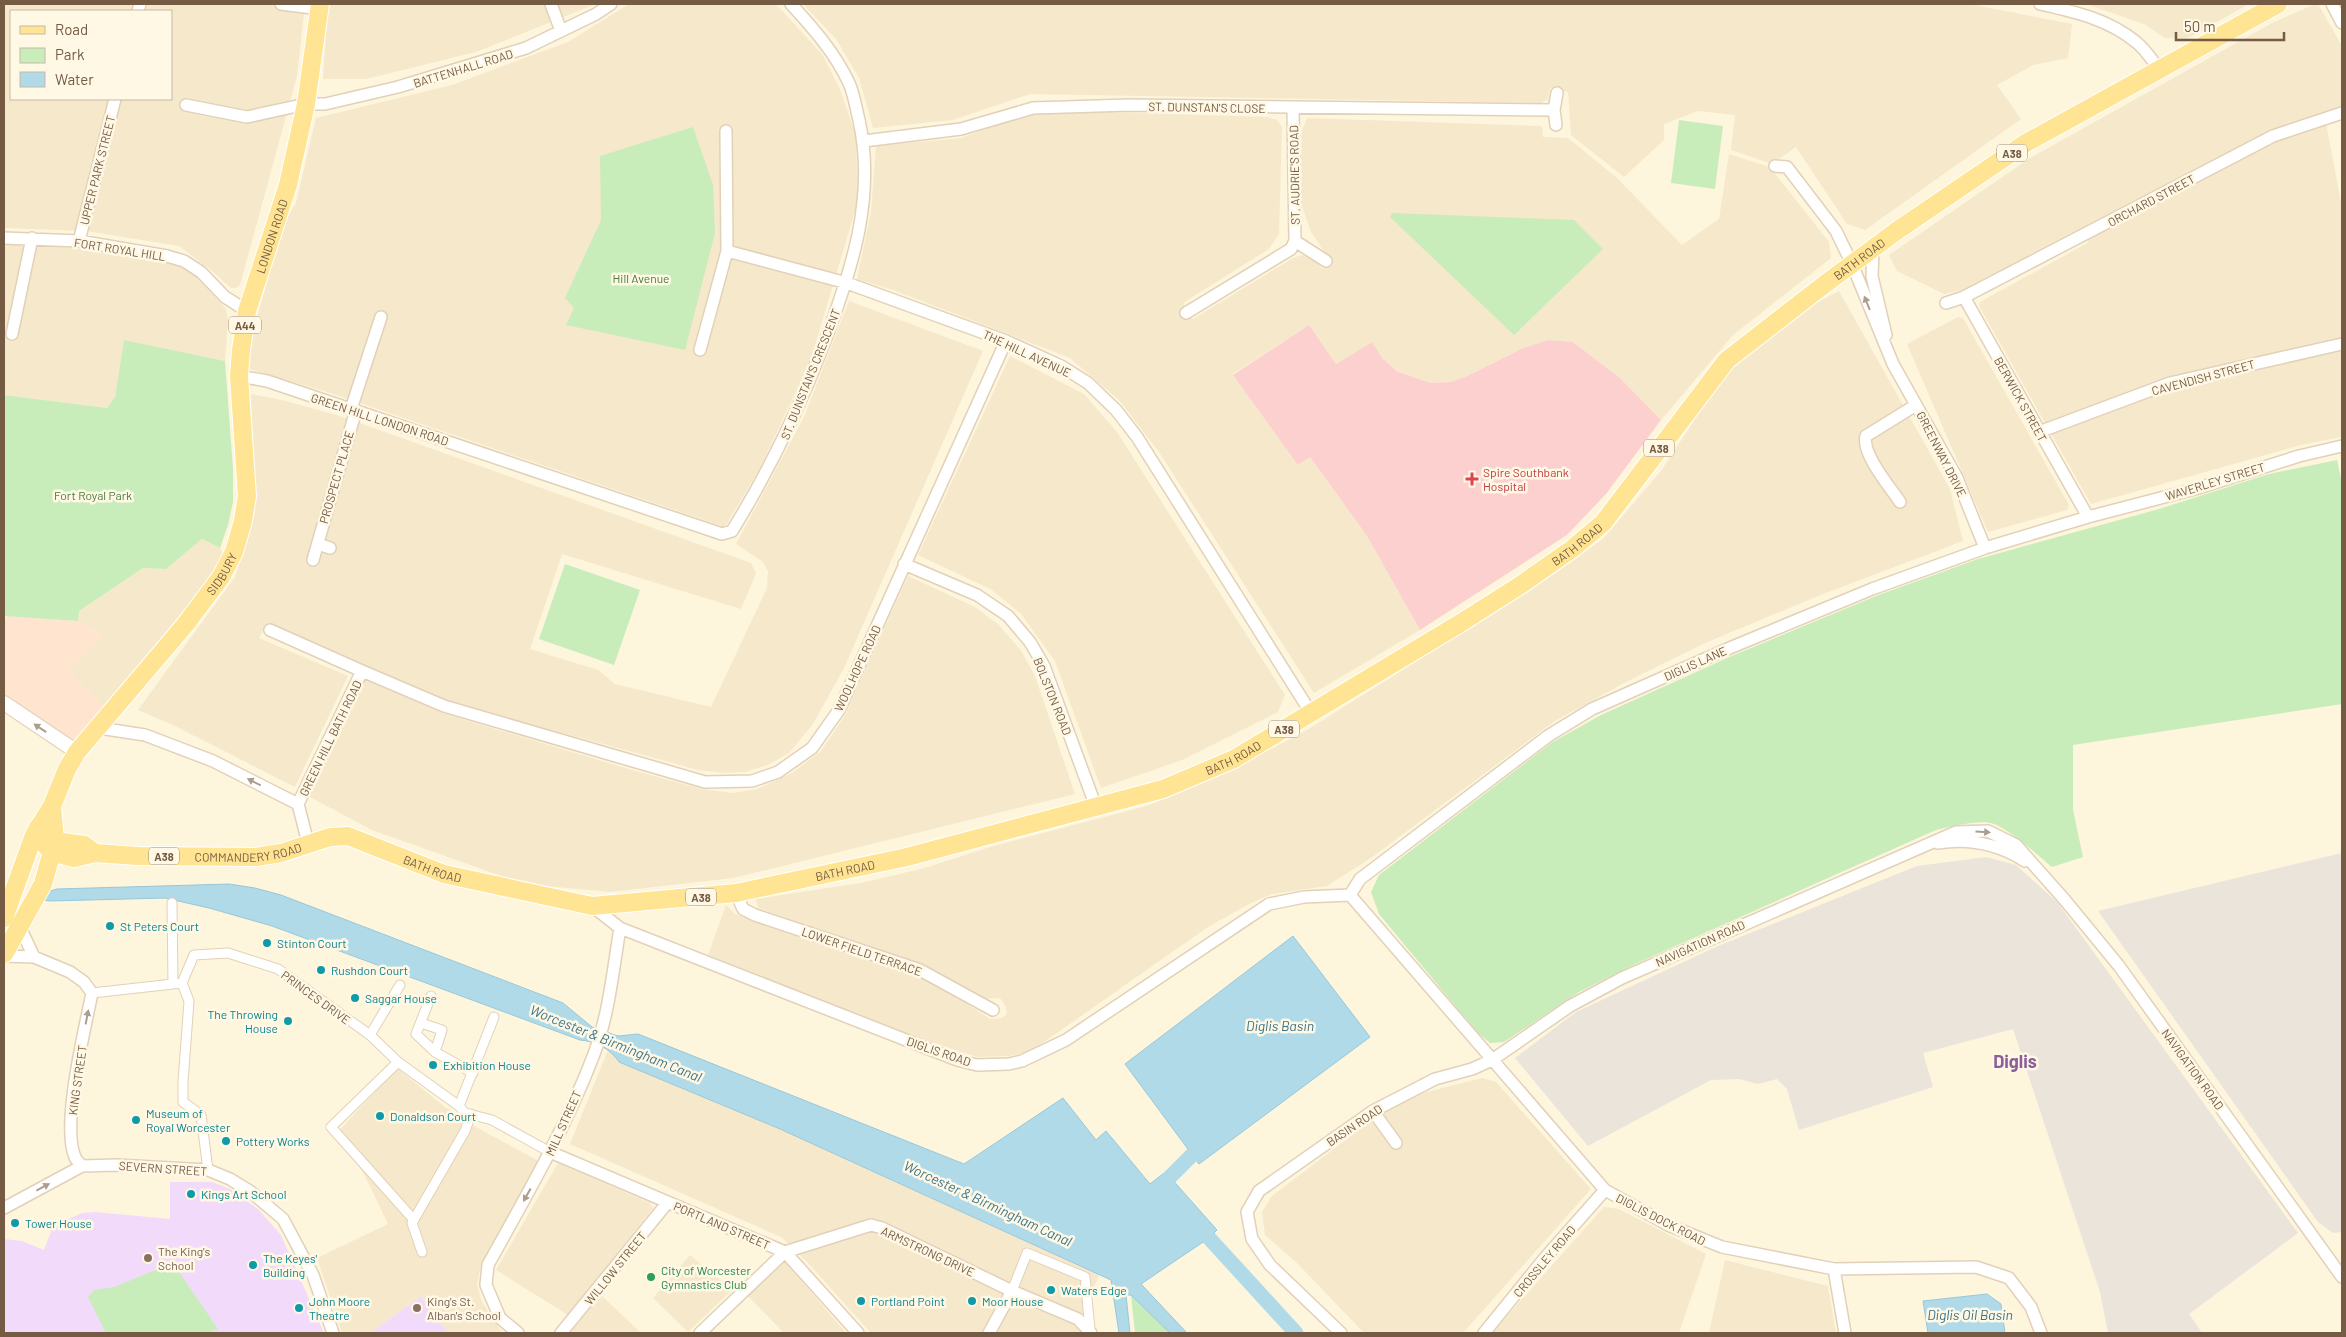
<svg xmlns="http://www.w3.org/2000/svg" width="2346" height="1337" font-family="Barlow,sans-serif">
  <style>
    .residential { fill: #f6e8cb; fill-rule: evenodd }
    .commercial { fill: #ffe4d0 }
    .industrial { fill: #ebe4da }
    .education { fill: #f2dbfa }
    .medical { fill: #fdd0d0 }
    .green { fill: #c9ecbb }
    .water { fill: #b1dae9; stroke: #96c8db }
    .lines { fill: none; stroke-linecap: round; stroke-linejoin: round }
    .canal { stroke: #b1dae9; stroke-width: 15 }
    .pedestrian-casing { stroke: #e2d1b9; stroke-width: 11 }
    .minor-casing { stroke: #e2d1b9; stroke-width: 14 }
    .tertiary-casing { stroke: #e2d1b9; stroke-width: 16 }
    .primary-casing { stroke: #fff; stroke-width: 20 }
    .pedestrian { stroke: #fff; stroke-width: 9 }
    .minor { stroke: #fff; stroke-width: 11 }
    .tertiary { stroke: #fff; stroke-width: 14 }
    .primary { stroke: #ffe493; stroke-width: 18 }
    .oneway { fill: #ac9d8f }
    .health-dot { fill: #e0444e; stroke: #fff8e5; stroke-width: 2 }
    .culture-dot { fill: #0f9aa8; stroke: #fff8e5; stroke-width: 2 }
    .education-dot { fill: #8d6e63; stroke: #fff8e5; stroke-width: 2 }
    .leisure-dot { fill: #2e9e5b; stroke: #fff8e5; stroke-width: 2 }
    .labels { text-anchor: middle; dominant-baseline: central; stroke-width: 5; stroke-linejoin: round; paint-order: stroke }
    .shield { fill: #fff8e5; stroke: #9e8a74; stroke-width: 1 }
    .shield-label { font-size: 11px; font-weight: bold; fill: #755b44 }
    .street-label { font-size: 12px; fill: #755b44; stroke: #fff8e5 }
    .park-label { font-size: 12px; fill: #477d3b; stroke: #fff8e5 }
    .health-label { font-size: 12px; fill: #be3a42; stroke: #fff8e5; text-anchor: start }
    .culture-label { font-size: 12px; fill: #0d838f; stroke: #fff8e5; text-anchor: start }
    .education-label { font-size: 12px; fill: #785e54; stroke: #fff8e5; text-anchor: start }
    .leisure-label { font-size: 12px; fill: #27864d; stroke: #fff8e5; text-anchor: start }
    .water-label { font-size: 14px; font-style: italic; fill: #3c758b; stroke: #fff8e5 }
    .district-label { font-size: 18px; font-weight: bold; fill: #8d5f9a; stroke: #fff8e5 }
  </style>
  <rect width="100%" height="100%" fill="#fef5dd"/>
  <!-- residential -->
  <path class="residential" d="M4 4H305L297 76 240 285 236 288H231L211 270 179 246 86 231 4 228ZM11 11H171V99H11Z
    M328 4H596L476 52 366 79H323Z
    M629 4H776L822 54 839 87 856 135 858 201 811 359 761 466 725 527 327 392 249 369 247 352 284 223 296 203 316 118 452 85 568 42Z
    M803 4H1970L2072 24 2068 58 2033 65 1997 85 2021 119 1865 230 1847 224 1796 147 1772 164 1731 150 1735 115 1698 111 1664 124V140L1624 177 1571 135 1568 92 1550 88 1548 99 1541 103 1030 94 953 120 873 128 859 78 836 39Z
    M2086 4H2249L2186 39 2165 38 2144 24Z
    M2315 4H2318L2342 46V106L2324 112 2342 208V437L2301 445 2091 504 1979 306 1980 302 2089 242 2082 229 1967 289 1944 294 1897 271 1889 255 2030 158 2272 23Z
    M1039 110 1267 117 1277 120 1282 127 1279 234 1269 249 1183 303 1193 319 1293 258 1302 255 1312 259 1323 269 1331 262 1311 232 1300 200 1302 131 1307 118 1542 126 1543 137 1568 138 1617 178 1682 245 1719 219 1729 154 1770 167 1829 242 1831 258 1733 335 1661 420 1620 378 1573 342 1548 340 1523 348 1465 377 1451 382 1430 383 1398 371 1383 359 1372 342 1336 364 1309 325 1233 374 1298 464 1310 457 1367 536 1420 630 1314 693 1159 452 1119 400 1070 358 893 290 857 279 871 212 876 146 961 138Z
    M4 241 136 255 176 262 193 273 226 309 228 320 225 361 124 340 115 397 107 408 4 395Z
    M1839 291 1950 489 1963 541 1818 596 1705 643 1626 682 1555 721 1371 858 1327 886 1272 894 1251 903 1208 927 1031 1051 1009 1056 977 1057 886 1027 708 955 726 905 735 914 933 982 990 1019 1002 1018 1007 1014 1005 1005 1000 998 985 999 929 969 758 908 756 899 861 883 925 868 990 847 1150 805 1223 774 1307 730 1526 593 1603 539 1661 471 1726 372 1814 304Z
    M849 301 983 351 844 668 813 724 789 753 768 765 745 772 724 773 698 770 440 699 266 625 259 638 348 676 295 787 173 725 138 710 235 577 255 513 251 394 286 401 343 417 751 563 756 573 741 609 562 554 530 649 598 670 615 684 711 707 767 588 768 571 762 561 736 544 804 417Z
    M1958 317 1963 318 2069 505 2067 510 1988 532 1907 344Z
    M1010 356 1084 394 1117 432 1285 695 1278 712 1182 760 1101 788 1055 661 1021 614 992 590 918 555Z
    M202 539 220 548 223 554 204 586 104 707 68 671 102 635 78 621 79 611 143 568 166 569Z
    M908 576 975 607 999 625 1022 652 1035 676 1075 794 733 878 610 892 524 884 372 830 308 796 364 679 442 713 632 770 702 789 732 793 757 789 792 773 821 751 844 717Z
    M608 1050 613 1052 619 1062 780 1129 1099 1275 1080 1326 1084 1333H871L808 1263 781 1237 570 1144Z
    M397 1068 445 1107 481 1130 539 1161 481 1265 477 1284 481 1300 502 1333H448L421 1296 373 1331 367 1333H342L317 1258 388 1224 363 1172 335 1135Z
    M1482 1078 1496 1082 1591 1189 1463 1333H1364L1297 1263 1265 1235 1262 1212 1272 1196 1381 1113 1419 1094Z
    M558 1163 650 1203 653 1208 568 1315 496 1270Z
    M1604 1207 1619 1209 1706 1254 1679 1333H1492Z
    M690 1255 732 1290 688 1332 653 1298Z
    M1725 1260 1828 1286 1836 1333H1709Z
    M785 1262 846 1333H784L747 1295Z
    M601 1295 641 1333H568Z"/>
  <!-- commercial -->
  <path class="commercial" d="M7 616 78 621 102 635 68 671 104 707 72 743 4 696V623Z"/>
  <!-- industrial -->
  <path class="industrial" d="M2342 853V1232L2333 1233 2318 1222 2098 911Z
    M1986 857 2016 865 2057 902 2298 1233 2189 1314 2202 1333H2108L2100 1292 2013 1029 1923 1053 1933 1087 1799 1130 1787 1089 1777 1079 1758 1084 1739 1079 1711 1080 1588 1146 1515 1058 1576 1012 1718 946 1917 866Z"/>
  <!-- education -->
  <path class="education" d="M170 1182H212L230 1189 258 1209 281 1235 324 1333H4V1239L22 1241 44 1250 53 1226 82 1213 95 1212 170 1219Z
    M421 1296 448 1333H367L373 1331Z"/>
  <!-- medical -->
  <path class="medical" d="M1309 325 1336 364 1372 342 1383 359 1397 371 1430 383 1451 382 1465 377 1523 348 1548 340 1573 342 1620 378 1661 420 1606 494 1567 535 1420 630 1367 536 1310 457 1298 465 1233 375Z"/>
  <!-- green -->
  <path class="green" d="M1679 120 1723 126 1715 189 1671 183Z
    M693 127 713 185 715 233 685 350 566 325 574 308 565 298 601 220 600 156Z
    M1392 213 1574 220 1603 249 1514 335 1390 217Z
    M124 340 225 361 233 469V502L228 525 220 548 202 539 166 569 143 568 79 611 78 621 4 616V395L107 408 115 397Z
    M2337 460 2342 483V704L2073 745V810L2083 857 2052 867C2039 856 2007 827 1991 823 1979 820 1948 827 1936 830L1635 964 1579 992 1504 1042 1490 1043 1477 1032 1379 914 1371 892 1379 875 1551 743 1601 715 1734 655 1876 596 1978 559 2159 509 2269 474Z
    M565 564 640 590 614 665 539 639Z
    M173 1263 218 1329 207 1333H106L88 1297 94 1290 114 1287Z
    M1131 1295 1170 1333H1135Z"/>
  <!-- water -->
  <path class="water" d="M229 884 255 888 281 895 563 1003 592 1027 618 1036 638 1034 964 1164 1063 1098 1096 1140 1106 1131 1150 1184 1168 1170 1170 1177 1217 1230 1209 1238 1141 1284 1187 1333H1170L1131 1295H1126L1130 1333H1119L1111 1280 780 1129 619 1062C611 1049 595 1041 580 1040L272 926 209 908 165 898 50 901 27 898 57 889Z
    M1293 936 1370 1037 1199 1164 1125 1064Z
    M1987 1294 2001 1304 2005 1333H1928L1923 1301Z"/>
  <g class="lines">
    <!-- canal -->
    <path class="canal" d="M1170 1177 1192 1155
      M1209 1238 1296 1333"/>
    <!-- pedestrian casing -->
    <g class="pedestrian-casing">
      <path id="pedestrian" d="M172 903 173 984
        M182 983 189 1001 183 1082V1102L201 1115 208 1170
        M92 993 182 983 194 955 228 953 278 969 370 1035 398 1062 459 1106 465 1113 492 1120 550 1152
        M431 996 416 1034 435 1052 473 1073
        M421 1023 442 1030 435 1052
        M370 1035 400 985
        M398 1062 331 1127 414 1220
        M459 1106 494 1017
        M422 1252 412 1223 465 1131 471 1114
        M1012 1291 1027 1253 1085 1277 1090 1330"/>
    </g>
    <!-- minor casing -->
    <g class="minor-casing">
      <path id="minor" d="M281 4 320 9
        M551 4 561 31
        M2040 4C2075 12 2108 19 2136 42 2145 49 2152 60 2159 69
        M2332 4 2342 23
        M138 11 140 4
        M186 105 247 117 306 104H325L398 87 526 48 596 14 611 4
        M1554 110 1557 93
        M726 131 727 251 847 283 1006 341 1061 366 1088 383 1116 410 1137 437 1311 713
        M864 141 961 129 1033 108 1129 105 1554 110 1556 125
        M1775 166 1787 167 1836 231 1852 264 1893 364 1957 478 1985 548
        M4 238 79 241 167 256 184 261 201 272 225 297 247 311
        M79 241 115 99
        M1295 241 1326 261
        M1873 248 1872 276 1886 335
        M1964 297 2273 136 2342 113
        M1946 303 1964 297 2088 517
        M1186 313 1291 249 1295 241 1293 109
        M12 334 32 238
        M700 350 727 251
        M239 376 267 381 722 534 732 531C769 471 800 407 825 341 852 269 876 197 859 120 856 108 854 94 849 83 835 53 813 28 791 4
        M351 409 381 317
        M2039 432 2170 383 2342 344
        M1900 502C1890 487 1861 453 1866 436L1916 405
        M318 544 330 548
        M313 560 356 410
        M904 564 977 595 1008 616 1030 642 1044 666 1096 807
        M270 630 362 671
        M99 728 145 735 213 761 298 804
        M298 804 362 671 444 706 705 782 752 781 778 772 812 748 839 710 1006 341
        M298 804 308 843
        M1938 843C1970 838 1998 844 2025 861
        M736 893 743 909 755 915 920 970 993 1010
        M1350 895 1360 879 1548 736 1592 709 1732 647 1872 589 1985 548 2088 517 2195 489 2299 456 2342 446
        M1350 895 1605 1190 1668 1225 1722 1247 1834 1269 1976 1267 2009 1278 2031 1307 2041 1333
        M592 906 620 928 957 1060 977 1065 1009 1064 1022 1061 1066 1040 1269 904 1304 897 1350 895
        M20 927 34 957
        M4 956 34 957 70 972 84 982 92 993C85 1028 61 1126 75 1157 76 1161 80 1163 82 1166
        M1373 1111 1396 1143
        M550 1152 785 1252 858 1333
        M4 1208 82 1166 116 1165 208 1170 230 1179 251 1192 283 1219 313 1275 333 1333
        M1834 1269 1845 1333
        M518 1333 500 1318 486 1285 488 1265C526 1196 566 1128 594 1054 609 1014 613 970 620 928
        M561 1333 668 1202
        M700 1333 785 1252 871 1225 882 1228 1012 1291 1078 1319 1091 1333
        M989 1333 1012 1291
        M1341 1333 1270 1265 1252 1239 1247 1212 1259 1191 1373 1111 1435 1079 1472 1069 1492 1060 1570 1006 1622 978 1956 832 1988 831 2016 845 2064 899 2119 966 2342 1277
        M1484 1333 1544 1259 1605 1190"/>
    </g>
    <!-- tertiary casing -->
    <g class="tertiary-casing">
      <path id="tertiary" d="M4 703 77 752"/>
    </g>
    <!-- primary casing -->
    <g class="primary-casing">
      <g id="primary">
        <path id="s1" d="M38 827 40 838 51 852 74 858 95 853 138 856 256 857 281 853 330 837 348 836 444 874 592 906 736 893 907 857 1163 789 1234 759 1459 624 1522 584 1572 549 1603 523 1727 360 1825 284 1898 230 2026 143 2278 4"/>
        <path d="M55 841 84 845 95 853"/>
        <path id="s2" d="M4 918 34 835 52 806 67 769 77 752 185 625 221 577 234 552 243 521 247 496 239 376 241 350 247 311 288 185 306 104 320 4"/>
        <path d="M4 954 43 884 55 841 52 806"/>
      </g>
    </g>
    <!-- pedestrian -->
    <use href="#pedestrian" class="pedestrian"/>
    <!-- minor -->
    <use href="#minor" class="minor"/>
    <!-- tertiary -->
    <use href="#tertiary" class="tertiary"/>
    <!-- primary -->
    <use href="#primary" class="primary"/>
  </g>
  <!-- one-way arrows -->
  <defs><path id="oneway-solid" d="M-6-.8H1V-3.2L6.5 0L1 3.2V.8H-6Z" transform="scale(1.25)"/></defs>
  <g class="oneway">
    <use href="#oneway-solid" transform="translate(1867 303) rotate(-112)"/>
    <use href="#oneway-solid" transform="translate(40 728) rotate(-146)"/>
    <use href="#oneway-solid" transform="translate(254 782) rotate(-153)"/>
    <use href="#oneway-solid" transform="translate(1983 832) rotate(3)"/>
    <use href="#oneway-solid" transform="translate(87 1017) rotate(-79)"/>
    <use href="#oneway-solid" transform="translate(43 1187) rotate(-28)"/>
    <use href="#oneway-solid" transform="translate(527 1195) rotate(119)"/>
  </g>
  <!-- markers -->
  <path class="health-dot" d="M1469.5 471.5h5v5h5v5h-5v5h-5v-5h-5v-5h5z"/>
  <g class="culture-dot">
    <circle cx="110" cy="926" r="5"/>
    <circle cx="267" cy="943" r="5"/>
    <circle cx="321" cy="970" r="5"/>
    <circle cx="355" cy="998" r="5"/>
    <circle cx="288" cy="1021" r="5"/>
    <circle cx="433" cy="1065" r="5"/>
    <circle cx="380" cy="1116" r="5"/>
    <circle cx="136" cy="1120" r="5"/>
    <circle cx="226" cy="1141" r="5"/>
    <circle cx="191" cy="1194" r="5"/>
    <circle cx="15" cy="1223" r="5"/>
    <circle cx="253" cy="1265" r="5"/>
    <circle cx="1051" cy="1290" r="5"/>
    <circle cx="861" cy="1301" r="5"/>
    <circle cx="972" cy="1301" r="5"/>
    <circle cx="299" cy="1308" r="5"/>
  </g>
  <g class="education-dot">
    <circle cx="148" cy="1258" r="5"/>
    <circle cx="417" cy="1308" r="5"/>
  </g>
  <circle class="leisure-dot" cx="651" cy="1277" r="5"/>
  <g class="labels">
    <!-- shield labels -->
    <g class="shield">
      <rect x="1997" y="144.5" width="30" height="17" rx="4"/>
      <rect x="229" y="316.5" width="32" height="17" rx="4"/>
      <rect x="1644" y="439.5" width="30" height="17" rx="4"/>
      <rect x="1269" y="720.5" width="30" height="17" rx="4"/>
      <rect x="149" y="847.5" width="30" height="17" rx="4"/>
      <rect x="686" y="888.5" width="30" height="17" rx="4"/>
    </g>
    <g class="shield-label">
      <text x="2012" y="153">A38</text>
      <text x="245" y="325">A44</text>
      <text x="1659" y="448">A38</text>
      <text x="1284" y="729">A38</text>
      <text x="164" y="856">A38</text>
      <text x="701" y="897">A38</text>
    </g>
    <!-- street labels -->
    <g class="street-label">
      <text transform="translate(463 68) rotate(-17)">BATTENHALL ROAD</text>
      <text transform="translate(1207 107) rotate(1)">ST. DUNSTAN'S CLOSE</text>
      <text transform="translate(97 170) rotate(-76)">UPPER PARK STREET</text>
      <text transform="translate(1294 175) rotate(-91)">ST. AUDRIE'S ROAD</text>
      <text transform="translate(2151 200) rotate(-28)">ORCHARD STREET</text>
      <text stroke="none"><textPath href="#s2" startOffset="759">LONDON ROAD</textPath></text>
      <text transform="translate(120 249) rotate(9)">FORT ROYAL HILL</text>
      <text stroke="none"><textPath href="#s1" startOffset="2056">BATH ROAD</textPath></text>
      <text transform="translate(1027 353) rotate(25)">THE HILL AVENUE</text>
      <text transform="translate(810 374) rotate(-68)">ST. DUNSTAN'S CRESCENT</text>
      <text transform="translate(2203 377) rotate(-15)">CAVENDISH STREET</text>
      <text transform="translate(2021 399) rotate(61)">BERWICK STREET</text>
      <text transform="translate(380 419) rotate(18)">GREEN HILL LONDON ROAD</text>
      <text transform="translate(1942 454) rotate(63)">GREENWAY DRIVE</text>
      <text transform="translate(336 477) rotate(-74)">PROSPECT PLACE</text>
      <text transform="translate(2215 481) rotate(-17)">WAVERLEY STREET</text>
      <text stroke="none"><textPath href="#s1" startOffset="1651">BATH ROAD</textPath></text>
      <text stroke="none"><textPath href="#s2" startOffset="412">SIDBURY</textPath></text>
      <text transform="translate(1695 663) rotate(-24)">DIGLIS LANE</text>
      <text transform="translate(857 668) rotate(-65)">WOOLHOPE ROAD</text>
      <text transform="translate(1053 696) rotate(68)">BOLSTON ROAD</text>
      <text transform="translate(330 738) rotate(-64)">GREEN HILL BATH ROAD</text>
      <text stroke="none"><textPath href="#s1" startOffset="1246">BATH ROAD</textPath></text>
      <text stroke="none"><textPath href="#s1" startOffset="228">COMMANDERY ROAD</textPath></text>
      <text stroke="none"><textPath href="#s1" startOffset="421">BATH ROAD</textPath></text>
      <text stroke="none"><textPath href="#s1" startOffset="841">BATH ROAD</textPath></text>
      <text transform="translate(1700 943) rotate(-24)">NAVIGATION ROAD</text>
      <text transform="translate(862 951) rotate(19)">LOWER FIELD TERRACE</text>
      <text transform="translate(316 997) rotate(36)">PRINCES DRIVE</text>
      <text transform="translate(939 1051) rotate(19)">DIGLIS ROAD</text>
      <text transform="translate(2193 1069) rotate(54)">NAVIGATION ROAD</text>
      <text transform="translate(77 1080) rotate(-82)">KING STREET</text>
      <text transform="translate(563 1123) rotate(-66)">MILL STREET</text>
      <text transform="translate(1354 1125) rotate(-34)">BASIN ROAD</text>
      <text transform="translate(163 1168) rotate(4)">SEVERN STREET</text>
      <text transform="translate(1661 1219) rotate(27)">DIGLIS DOCK ROAD</text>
      <text transform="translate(722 1225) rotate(23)">PORTLAND STREET</text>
      <text transform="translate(928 1251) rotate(25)">ARMSTRONG DRIVE</text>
      <text transform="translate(1544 1261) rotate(-50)">CROSSLEY ROAD</text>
      <text transform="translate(615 1268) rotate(-51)">WILLOW STREET</text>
    </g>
    <!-- park labels -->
    <g class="park-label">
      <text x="641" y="278">Hill Avenue</text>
      <text x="93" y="495">Fort Royal Park</text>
    </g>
    <!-- health labels -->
    <g class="health-label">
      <text x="1483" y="472">Spire Southbank<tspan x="1483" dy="14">Hospital</tspan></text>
    </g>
    <!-- culture labels -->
    <g class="culture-label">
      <text x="120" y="926">St Peters Court</text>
      <text x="277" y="943">Stinton Court</text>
      <text x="331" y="970">Rushdon Court</text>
      <text x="365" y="998">Saggar House</text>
      <text x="278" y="1014" text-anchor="end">The Throwing<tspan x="278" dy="14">House</tspan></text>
      <text x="443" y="1065">Exhibition House</text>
      <text x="146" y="1113">Museum of<tspan x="146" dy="14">Royal Worcester</tspan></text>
      <text x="390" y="1116">Donaldson Court</text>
      <text x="236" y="1141">Pottery Works</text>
      <text x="201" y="1194">Kings Art School</text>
      <text x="25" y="1223">Tower House</text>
      <text x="263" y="1258">The Keyes'<tspan x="263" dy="14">Building</tspan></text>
      <text x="1061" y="1290">Waters Edge</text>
      <text x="309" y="1301">John Moore<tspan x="309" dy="14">Theatre</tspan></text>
      <text x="871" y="1301">Portland Point</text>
      <text x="982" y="1301">Moor House</text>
    </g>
    <!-- education labels -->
    <g class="education-label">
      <text x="158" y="1251">The King's<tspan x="158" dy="14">School</tspan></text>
      <text x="427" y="1301">King's St.<tspan x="427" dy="14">Alban's School</tspan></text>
    </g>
    <!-- leisure labels -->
    <g class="leisure-label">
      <text x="661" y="1270">City of Worcester<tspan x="661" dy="14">Gymnastics Club</tspan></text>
    </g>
    <!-- water labels -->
    <g class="water-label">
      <text x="1280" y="1025">Diglis Basin</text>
      <text transform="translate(616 1043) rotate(22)">Worcester &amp; Birmingham Canal</text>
      <text transform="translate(988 1203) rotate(25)">Worcester &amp; Birmingham Canal</text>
      <text x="1970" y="1314">Diglis Oil Basin</text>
    </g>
    <!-- district labels -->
    <g class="district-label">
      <text x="2015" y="1061">Diglis</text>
    </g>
  </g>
  <!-- border -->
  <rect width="2346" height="1337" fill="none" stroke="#755b44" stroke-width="10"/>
  <!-- legend -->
  <rect x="10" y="10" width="162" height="90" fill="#fff8e5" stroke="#c8b9a5"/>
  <rect x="20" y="26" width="25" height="8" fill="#ffe493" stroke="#c8b9a5"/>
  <text x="55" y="35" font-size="15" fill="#755b44">Road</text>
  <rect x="20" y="48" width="25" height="15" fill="#c9ecbb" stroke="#c8b9a5"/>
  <text x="55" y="60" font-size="15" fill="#755b44">Park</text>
  <rect x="20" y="72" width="25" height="15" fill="#b1dae9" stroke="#c8b9a5"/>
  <text x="55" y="85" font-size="15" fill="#755b44">Water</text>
  <!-- scale -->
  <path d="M2176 32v8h108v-8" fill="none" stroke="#755b44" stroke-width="2.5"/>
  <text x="2184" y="32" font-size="15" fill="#755b44" stroke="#fff8e5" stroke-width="4" paint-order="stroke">50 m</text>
</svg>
